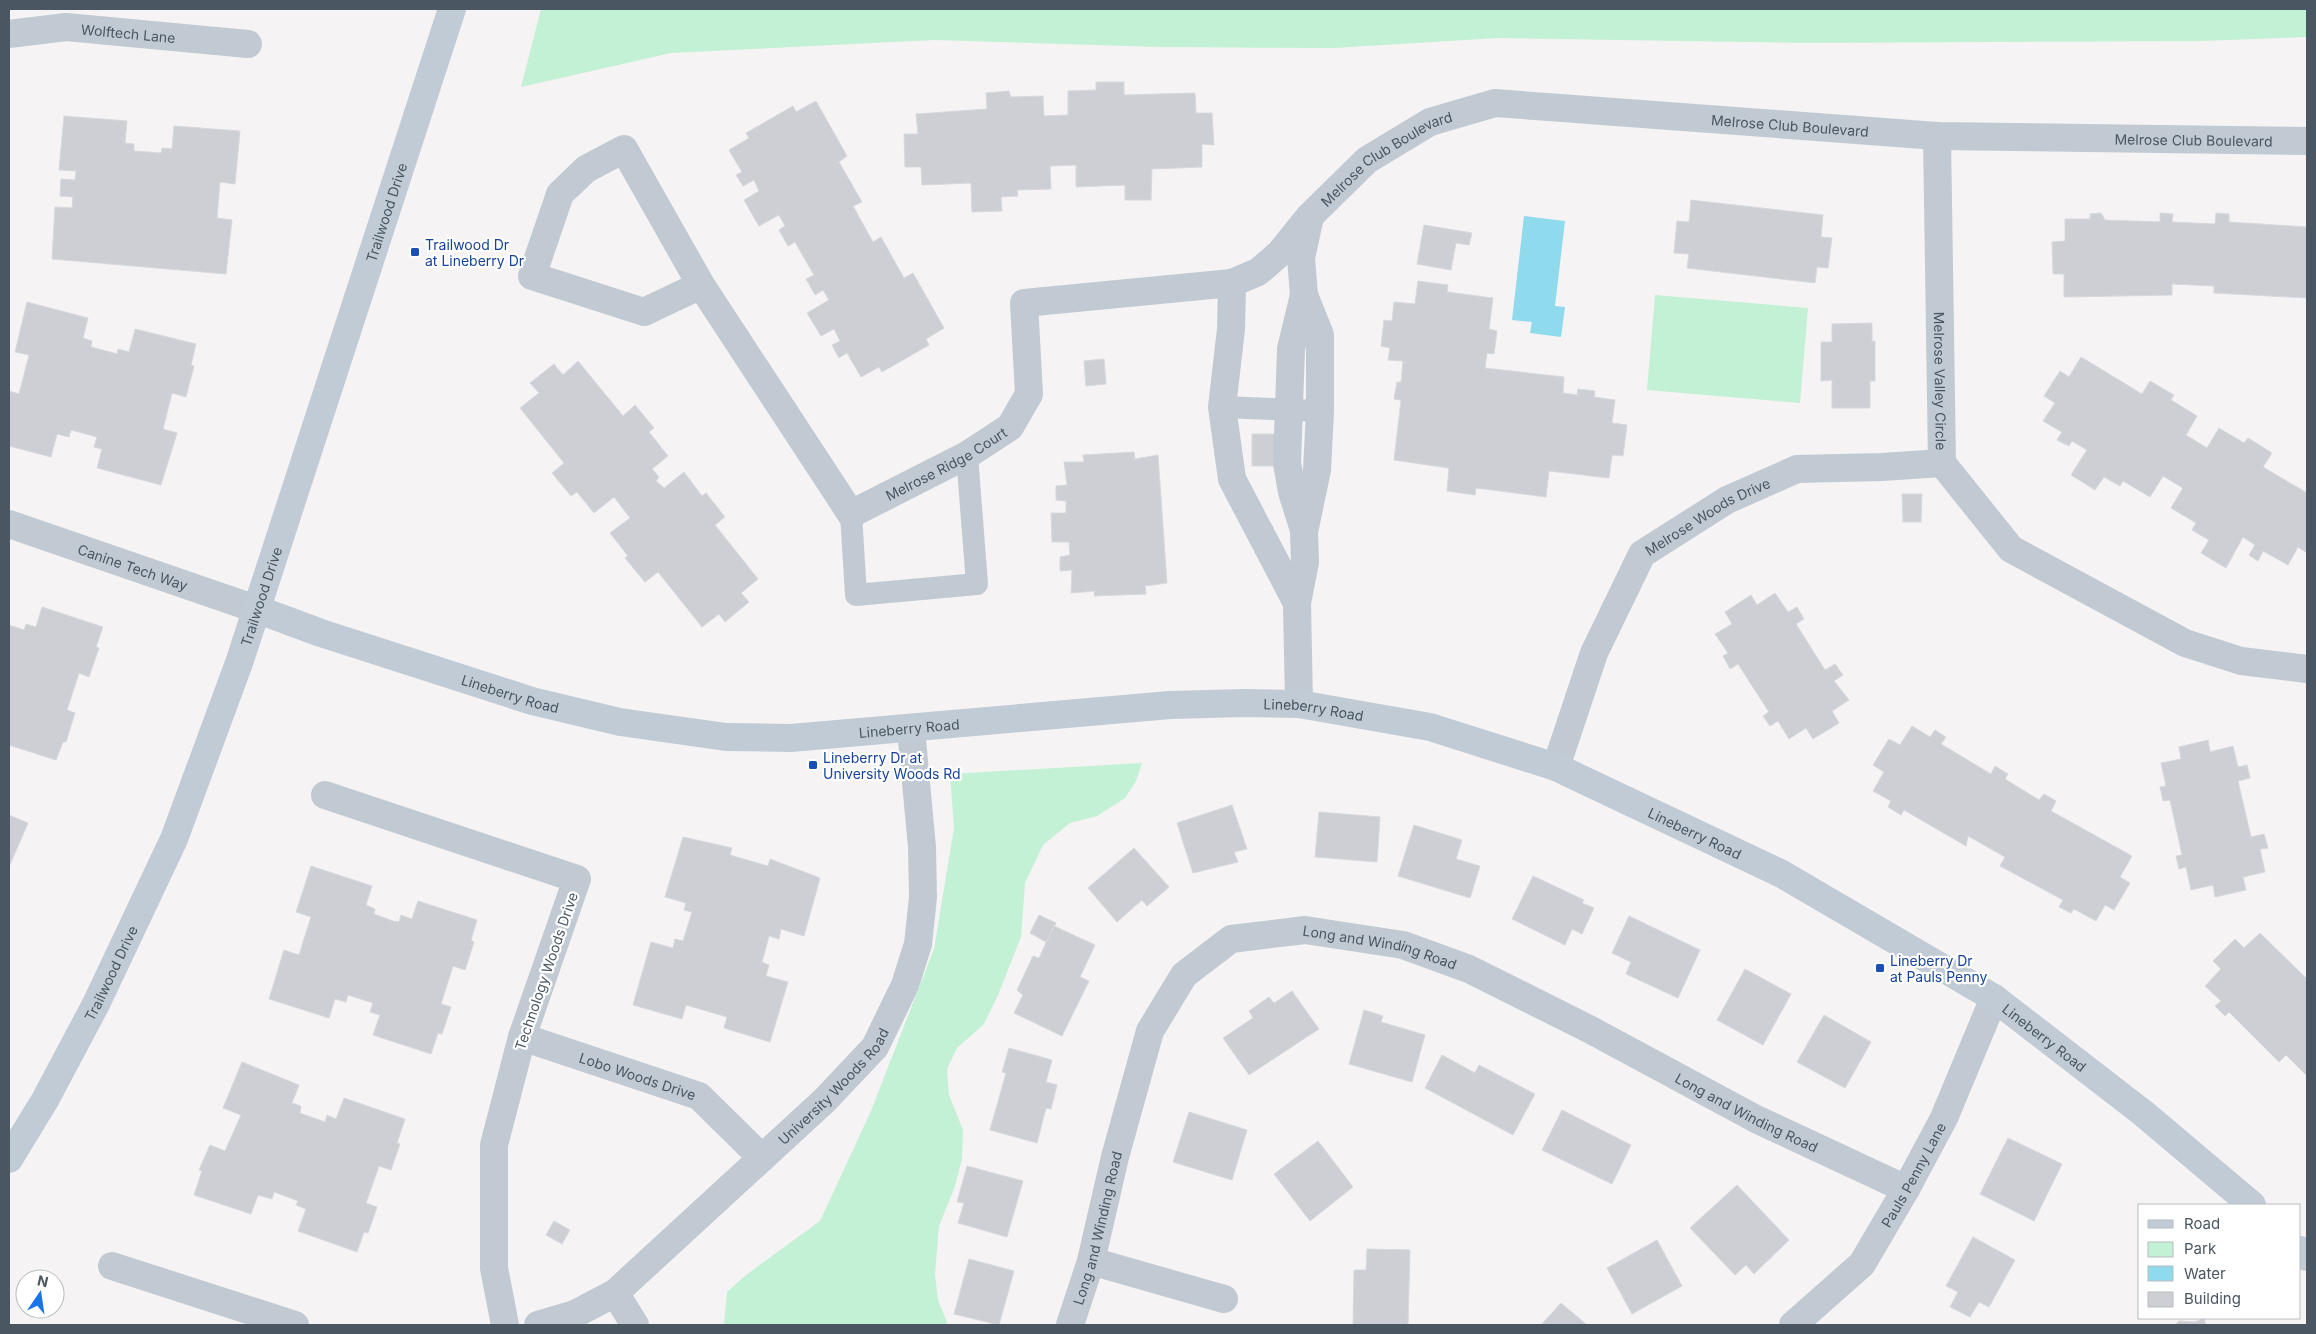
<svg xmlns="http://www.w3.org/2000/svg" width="2316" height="1334" font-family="Inter,sans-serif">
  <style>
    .green { fill: #c3f1d5 }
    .water { fill: #90daee }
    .building { fill: #cdcfd5; stroke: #d7d9de }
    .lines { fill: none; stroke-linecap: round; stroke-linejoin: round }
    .lane { stroke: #c1cad2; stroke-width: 22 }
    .street { stroke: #c1cad2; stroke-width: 28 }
    .secondary { stroke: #c1cbd6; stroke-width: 28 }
    .transit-dot { fill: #1a4fb4; stroke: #fff; stroke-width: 2 }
    .labels { text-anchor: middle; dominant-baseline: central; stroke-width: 4.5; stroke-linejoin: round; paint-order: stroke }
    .street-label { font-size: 14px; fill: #4a5661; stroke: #fff }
    .transit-label { font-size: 14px; fill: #164399; stroke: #fff; text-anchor: start }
  </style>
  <rect width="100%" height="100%" fill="#f5f3f3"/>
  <!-- green -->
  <path class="green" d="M541 9H2307V37L2202 41 1810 43 1498 38 1334 48 1157 47 935 40 671 53 521 87Z
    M1655 295 1808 308 1800 403 1647 390Z
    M1142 763 1136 781 1125 798 1097 816 1070 823 1043 845 1025 883 1021 937 998 995 984 1024 957 1048 947 1069 949 1095 963 1130 962 1159 955 1186 939 1226 935 1274 938 1300 948 1325H724L727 1292 746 1275 820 1221 871 1111 934 949 954 828 950 774Z"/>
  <!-- water -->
  <path class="water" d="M1524 216 1565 221 1555 306 1565 307 1561 337 1530 333 1532 322 1512 320Z"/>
  <!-- building -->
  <path class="building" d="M1096 82H1124V95L1195 93 1196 113H1212L1214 145 1202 144V167L1152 169 1151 200H1125V185L1076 187V165L1050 166 1051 189 1017 190 1018 196 1001 197 1002 211 972 212 971 183 922 185 921 167H905L904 134H918L916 114 987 109 986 93 1009 91 1011 97 1043 96 1044 116 1068 115V91L1096 90Z
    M816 101 847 156 839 162 862 202 853 206 873 242 881 237 904 278 913 273 944 328 926 339 929 345 882 372 879 367 861 377 847 353 839 358 832 345 840 341 834 329 821 336 807 313 829 300 823 290 815 295 806 279 814 275 795 242 788 246 779 230 785 226 779 215 759 226 744 200 759 191 754 180 743 186 736 175 742 172 729 150 749 138 746 133 793 106 796 112Z
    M64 116 127 121 125 143 134 144V151L161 153 162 148 172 149 174 126 240 131 235 184 220 182 217 218 232 220 226 274 52 259 55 207 72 208 73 197 60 196 61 179 75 180 76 171 59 170Z
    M1691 200 1823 215 1821 237 1832 238 1828 268 1817 267 1815 283 1687 268 1689 254 1674 253 1677 221 1689 222Z
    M2101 213 2105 220 2160 222V213L2173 214 2172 222 2215 224 2216 213 2229 214V222L2307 227V298L2214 293V286L2172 284V295L2064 297V274H2053L2052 242 2065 241V219H2090V214Z
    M1424 225 1472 233 1469 245 1456 243 1451 270 1417 264Z
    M1418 281 1448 285 1447 292 1493 298 1489 329 1497 331 1494 354 1487 353 1485 368 1564 377 1563 393 1577 395 1578 389 1595 391 1594 397 1615 400 1612 423 1627 425 1623 456 1612 455 1609 478 1549 471 1546 497 1476 488 1475 495 1447 491 1449 468 1394 460 1401 400 1394 399 1397 382H1401L1403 361 1388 360 1390 348 1381 346 1384 320 1392 321 1394 302 1415 304Z
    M27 302 88 318 83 338 92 341 91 347 114 353 117 354 118 349 129 352 135 329 196 344 191 365 194 366 186 397 172 393 163 429 177 433 161 485 97 468 102 449 94 447 97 437 71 430 69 437 57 434 51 457 9 446V391L19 394 29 355 15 352Z
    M1872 323V341H1875V381H1870V408H1832V380L1821 381V342H1832V324Z
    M2081 357 2142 394 2150 381 2174 395 2171 400 2197 416 2186 435 2207 448 2219 428 2244 443 2248 438 2272 453 2263 467 2307 493V553L2298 547 2288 565 2263 551 2258 561 2249 555 2255 545 2243 537 2226 568 2201 553 2209 540 2192 530 2196 523 2171 508 2183 488 2163 476 2150 497 2123 481 2120 486 2104 477 2095 490 2071 475 2087 450 2072 441 2069 446 2057 440 2062 432 2043 421 2055 403 2044 396 2060 371 2069 377Z
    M1104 359 1106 384 1086 386 1084 361Z
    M578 361 623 416 635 405 654 428 649 432 668 456 652 469 659 477 656 481 664 488 684 472 702 496 706 493 725 517 715 525 758 579 741 593 749 602 725 622 719 614 702 627 658 572 645 582 625 558 628 556 610 533 630 518 614 497 594 513 577 492 571 496 552 473 564 463 520 408 539 393 530 383 554 364 563 375Z
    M1252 434H1278L1277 466H1252Z
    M1134 452 1135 459 1158 455 1167 583 1145 586 1146 594 1094 596 1095 591 1071 593 1072 570 1060 571V557L1070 555 1069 542H1052L1051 513H1066V501L1056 500V486L1067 485 1064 462H1084L1083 455Z
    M1902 494H1922L1921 522H1903Z
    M1775 593 1788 612 1797 607 1804 619 1796 624 1825 670 1835 664 1843 675 1834 681 1849 700 1832 711 1839 723 1813 739 1806 728 1789 739 1778 721 1770 726 1763 716 1769 712 1738 664 1730 669 1723 656 1728 653 1715 634 1732 624 1725 612 1751 595 1757 605Z
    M42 607 103 627 96 647 99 648 89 677 79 673 67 710 75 713 66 742H63L56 760 9 745V625L24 630 26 624 36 627Z
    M1912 726 1930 737 1935 730 1946 737 1941 744 1991 774 1995 766 2008 774 2005 779 2039 800 2044 794 2056 801 2051 811 2132 856 2120 877 2130 883 2114 910 2105 905 2096 921 2074 909 2071 913 2059 907 2063 900 2000 866 2005 857 1968 836 1966 846 1904 810 1901 815 1888 807 1891 801 1873 791 1884 772 1873 765 1889 739 1900 745Z
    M2208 740 2210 752 2233 746 2238 767 2247 765 2250 778 2238 781 2251 837 2264 834 2268 848 2260 849 2265 872 2243 877 2246 890 2215 897 2213 885 2191 890 2186 867 2179 869 2176 856 2182 855 2170 800 2163 801 2160 787 2166 786 2161 763 2181 759 2179 747Z
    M1232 805 1247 849 1234 852 1238 862 1193 873 1177 823Z
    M1319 812 1380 817 1377 862 1315 857Z
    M9 815 28 823 9 867Z
    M1414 825 1462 840 1456 859 1480 866 1470 898 1398 876Z
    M683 837 732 848 730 855 768 866 770 859 820 878 804 936 781 929 779 939 769 936 762 962 769 965 766 976 788 982 770 1042 724 1028 727 1017 686 1005 682 1019 633 1005 651 942 673 948 675 939 683 941 692 912 684 910 686 903 665 897Z
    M1134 848 1169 887 1147 906 1142 900 1117 922 1088 888Z
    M311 866 372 886 366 905 375 909 374 914 393 921 399 922 401 915 412 919 418 901 477 920 471 940 474 942 465 970 453 966 441 1004 451 1007 442 1034 438 1033 431 1054 373 1035 380 1015 370 1012 373 1003 348 995 346 1002 335 999 329 1018 269 999 284 950 299 955 311 917 296 912Z
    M1533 876 1584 900 1582 903 1594 908 1582 934 1572 929 1565 945 1512 919Z
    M1039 915 1056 923 1046 942 1030 933Z
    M1629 916 1700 950 1678 998 1626 974 1631 962 1612 953Z
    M1054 926 1095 945 1080 977 1089 981 1062 1036 1014 1013 1023 995 1017 990 1033 956 1039 958Z
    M2260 933 2307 979V1076L2286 1055 2279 1062 2229 1012 2225 1016 2215 1006 2221 1001 2205 986 2221 969 2213 961 2235 939 2244 948Z
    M1745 969 1791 994 1763 1045 1717 1020Z
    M1292 991 1319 1029 1249 1075 1223 1038 1253 1018 1249 1011 1269 997 1274 1003Z
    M1364 1010 1383 1016 1381 1022 1425 1035 1412 1082 1349 1064Z
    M1824 1015 1871 1042 1845 1088 1797 1062Z
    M1009 1048 1052 1060 1046 1082 1057 1085 1051 1109 1046 1108 1037 1143 990 1130 1006 1073 1002 1072Z
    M1442 1055 1475 1073 1479 1065 1535 1094 1513 1135 1425 1088Z
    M242 1062 299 1085 292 1103 301 1106 300 1113 325 1122 327 1115 336 1119 344 1098 405 1119 397 1143 400 1144 391 1170 379 1166 366 1203 377 1207 368 1233 364 1232 357 1252 298 1231 306 1209 296 1205 298 1201 293 1199 274 1192 272 1199 258 1195 251 1214 194 1195 202 1171 199 1170 210 1145 225 1151 241 1115 223 1108Z
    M1562 1110 1631 1145 1612 1184 1542 1150Z
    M1189 1112 1247 1130 1232 1180 1173 1162Z
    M2008 1138 2062 1164 2034 1221 1980 1194Z
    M1318 1141 1353 1187 1310 1221 1274 1174Z
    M967 1166 1023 1181 1007 1237 958 1223 964 1203 957 1202Z
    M1737 1185 1789 1240 1754 1274 1746 1265 1735 1275 1690 1228Z
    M554 1221 570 1230 562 1244 546 1235Z
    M1973 1237 2015 1260 1989 1307 1979 1302 1970 1317 1950 1307 1958 1292 1946 1286Z
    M1657 1240 1682 1286 1632 1314 1607 1268Z
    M1367 1249 1410 1250 1408 1325H1353L1354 1270H1366Z
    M969 1259 1014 1271 999 1325 954 1314Z
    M1561 1303 1587 1325H1541Z
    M2204 1318 2206 1325H2175L2179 1321 2195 1322Z"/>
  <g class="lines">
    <!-- lane -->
    <path class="lane" d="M1222 407 1320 411
      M851 514 856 595 977 584 967 455"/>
    <!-- street -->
    <g class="street">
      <path id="s1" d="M9 34 66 27 248 44"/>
      <path id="s2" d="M1937 136 1942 463 2011 549 2185 643 2241 661 2307 669"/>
      <path d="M1232 283 1231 329 1222 407 1232 479 1297 603"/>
      <path id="s3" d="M701 285 644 312 532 276 560 194 586 169 624 149 701 285 851 514 967 455 1010 427 1029 394 1024 303 1232 283 1258 272 1280 253 1309 217 1367 160 1430 122 1495 103 1937 136 2307 141"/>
      <path id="s4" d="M9 524 256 609"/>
      <path d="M1304 530 1292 492 1287 463 1291 349 1304 295"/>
      <path d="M1299 704 1297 603 1305 562 1304 532 1317 470 1320 411V335L1304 295 1301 258 1309 221"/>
      <path id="s5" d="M1556 767 1594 653 1642 554 1727 500 1797 469 1882 467 1942 463"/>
      <path d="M325 795 577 879 522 1037 494 1145V1268L505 1325"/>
      <path id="s6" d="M522 1037 699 1096 762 1158"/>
      <path d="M1091 1261 1224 1299"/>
      <path d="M112 1266 295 1325"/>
      <path d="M615 1293 635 1325"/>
      <path id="s7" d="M538 1325 575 1314 615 1293 825 1100 875 1047 905 985 918 944 923 897 922 847 911 729"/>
      <path id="s8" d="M1070 1325 1091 1261 1115 1157 1150 1031 1184 975 1231 939 1305 930 1403 945 1469 969 1589 1029 1756 1119 1906 1189"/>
      <path id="s9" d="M1793 1325 1862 1264 1906 1189 1944 1118 1994 998"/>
    </g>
    <!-- secondary -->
    <g class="secondary">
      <path id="s10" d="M256 609 321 633 532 701 620 722 726 737 791 738 1170 705 1245 703 1299 704 1430 727 1556 767 1782 874 1994 998 2143 1113 2252 1205"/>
      <path id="s11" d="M9 1159 45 1100 96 1004 174 839 239 663 452 9"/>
      <path d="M2300 1250 2307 1257"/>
    </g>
  </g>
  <!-- markers -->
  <g class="transit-dot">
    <rect x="410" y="247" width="10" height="10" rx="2.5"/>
    <rect x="808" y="760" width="10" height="10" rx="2.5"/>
    <rect x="1875" y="963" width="10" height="10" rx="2.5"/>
  </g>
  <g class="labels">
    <!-- street labels -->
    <g class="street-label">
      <text stroke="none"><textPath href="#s1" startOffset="120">Wolftech Lane</textPath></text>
      <text stroke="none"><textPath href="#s3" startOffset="1918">Melrose Club Boulevard</textPath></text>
      <text stroke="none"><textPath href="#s3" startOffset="2322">Melrose Club Boulevard</textPath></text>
      <text stroke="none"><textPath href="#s3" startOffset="1498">Melrose Club Boulevard</textPath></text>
      <text stroke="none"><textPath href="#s11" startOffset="1022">Trailwood Drive</textPath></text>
      <text stroke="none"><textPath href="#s2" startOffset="245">Melrose Valley Circle</textPath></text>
      <text stroke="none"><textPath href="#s3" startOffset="884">Melrose Ridge Court</textPath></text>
      <text stroke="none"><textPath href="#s5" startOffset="306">Melrose Woods Drive</textPath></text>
      <text stroke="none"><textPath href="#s4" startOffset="131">Canine Tech Way</textPath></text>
      <text stroke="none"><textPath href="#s11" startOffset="618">Trailwood Drive</textPath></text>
      <text stroke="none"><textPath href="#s10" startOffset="268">Lineberry Road</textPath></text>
      <text stroke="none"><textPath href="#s10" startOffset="1078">Lineberry Road</textPath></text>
      <text stroke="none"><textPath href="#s10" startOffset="672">Lineberry Road</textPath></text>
      <text stroke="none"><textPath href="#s10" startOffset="1482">Lineberry Road</textPath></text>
      <text stroke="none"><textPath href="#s8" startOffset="581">Long and Winding Road</textPath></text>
      <text transform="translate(546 971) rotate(-71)">Technology Woods Drive</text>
      <text stroke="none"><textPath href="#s11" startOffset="212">Trailwood Drive</textPath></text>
      <text stroke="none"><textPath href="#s10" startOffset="1888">Lineberry Road</textPath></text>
      <text stroke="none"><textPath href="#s6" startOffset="122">Lobo Woods Drive</textPath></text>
      <text stroke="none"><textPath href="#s7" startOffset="385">University Woods Road</textPath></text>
      <text stroke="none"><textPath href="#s8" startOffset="986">Long and Winding Road</textPath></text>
      <text stroke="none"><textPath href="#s9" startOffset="195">Pauls Penny Lane</textPath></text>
      <text stroke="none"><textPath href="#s8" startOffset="101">Long and Winding Road</textPath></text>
    </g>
    <!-- transit labels -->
    <g class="transit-label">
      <text x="425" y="244">Trailwood Dr<tspan x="425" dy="16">at Lineberry Dr</tspan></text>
      <text x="823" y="757">Lineberry Dr at<tspan x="823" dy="16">University Woods Rd</tspan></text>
      <text x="1890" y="960">Lineberry Dr<tspan x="1890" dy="16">at Pauls Penny</tspan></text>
    </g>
  </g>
  <!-- border -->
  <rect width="2316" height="1334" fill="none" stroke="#4a5661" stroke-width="20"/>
  <!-- legend -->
  <rect x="2138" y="1204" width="162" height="115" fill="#ffffff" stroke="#b7bbc0"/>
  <rect x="2148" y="1220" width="25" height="8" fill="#c1cbd6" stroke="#b7bbc0"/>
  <text x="2184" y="1229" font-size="15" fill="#4a5661">Road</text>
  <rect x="2148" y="1242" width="25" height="15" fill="#c3f1d5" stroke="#b7bbc0"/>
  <text x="2184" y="1254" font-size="15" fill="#4a5661">Park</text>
  <rect x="2148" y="1266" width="25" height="15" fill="#90daee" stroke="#b7bbc0"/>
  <text x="2184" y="1279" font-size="15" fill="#4a5661">Water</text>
  <rect x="2148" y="1292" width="25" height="15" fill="#cdcfd5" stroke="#b7bbc0"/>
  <text x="2184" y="1304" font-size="15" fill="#4a5661">Building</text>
  <!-- north arrow -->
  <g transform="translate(40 1294) rotate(13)"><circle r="24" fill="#ffffff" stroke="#b7bbc0"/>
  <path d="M0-4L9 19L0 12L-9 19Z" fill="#1a73e8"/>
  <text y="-8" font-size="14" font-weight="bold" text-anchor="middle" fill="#4a5661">N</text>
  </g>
</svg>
